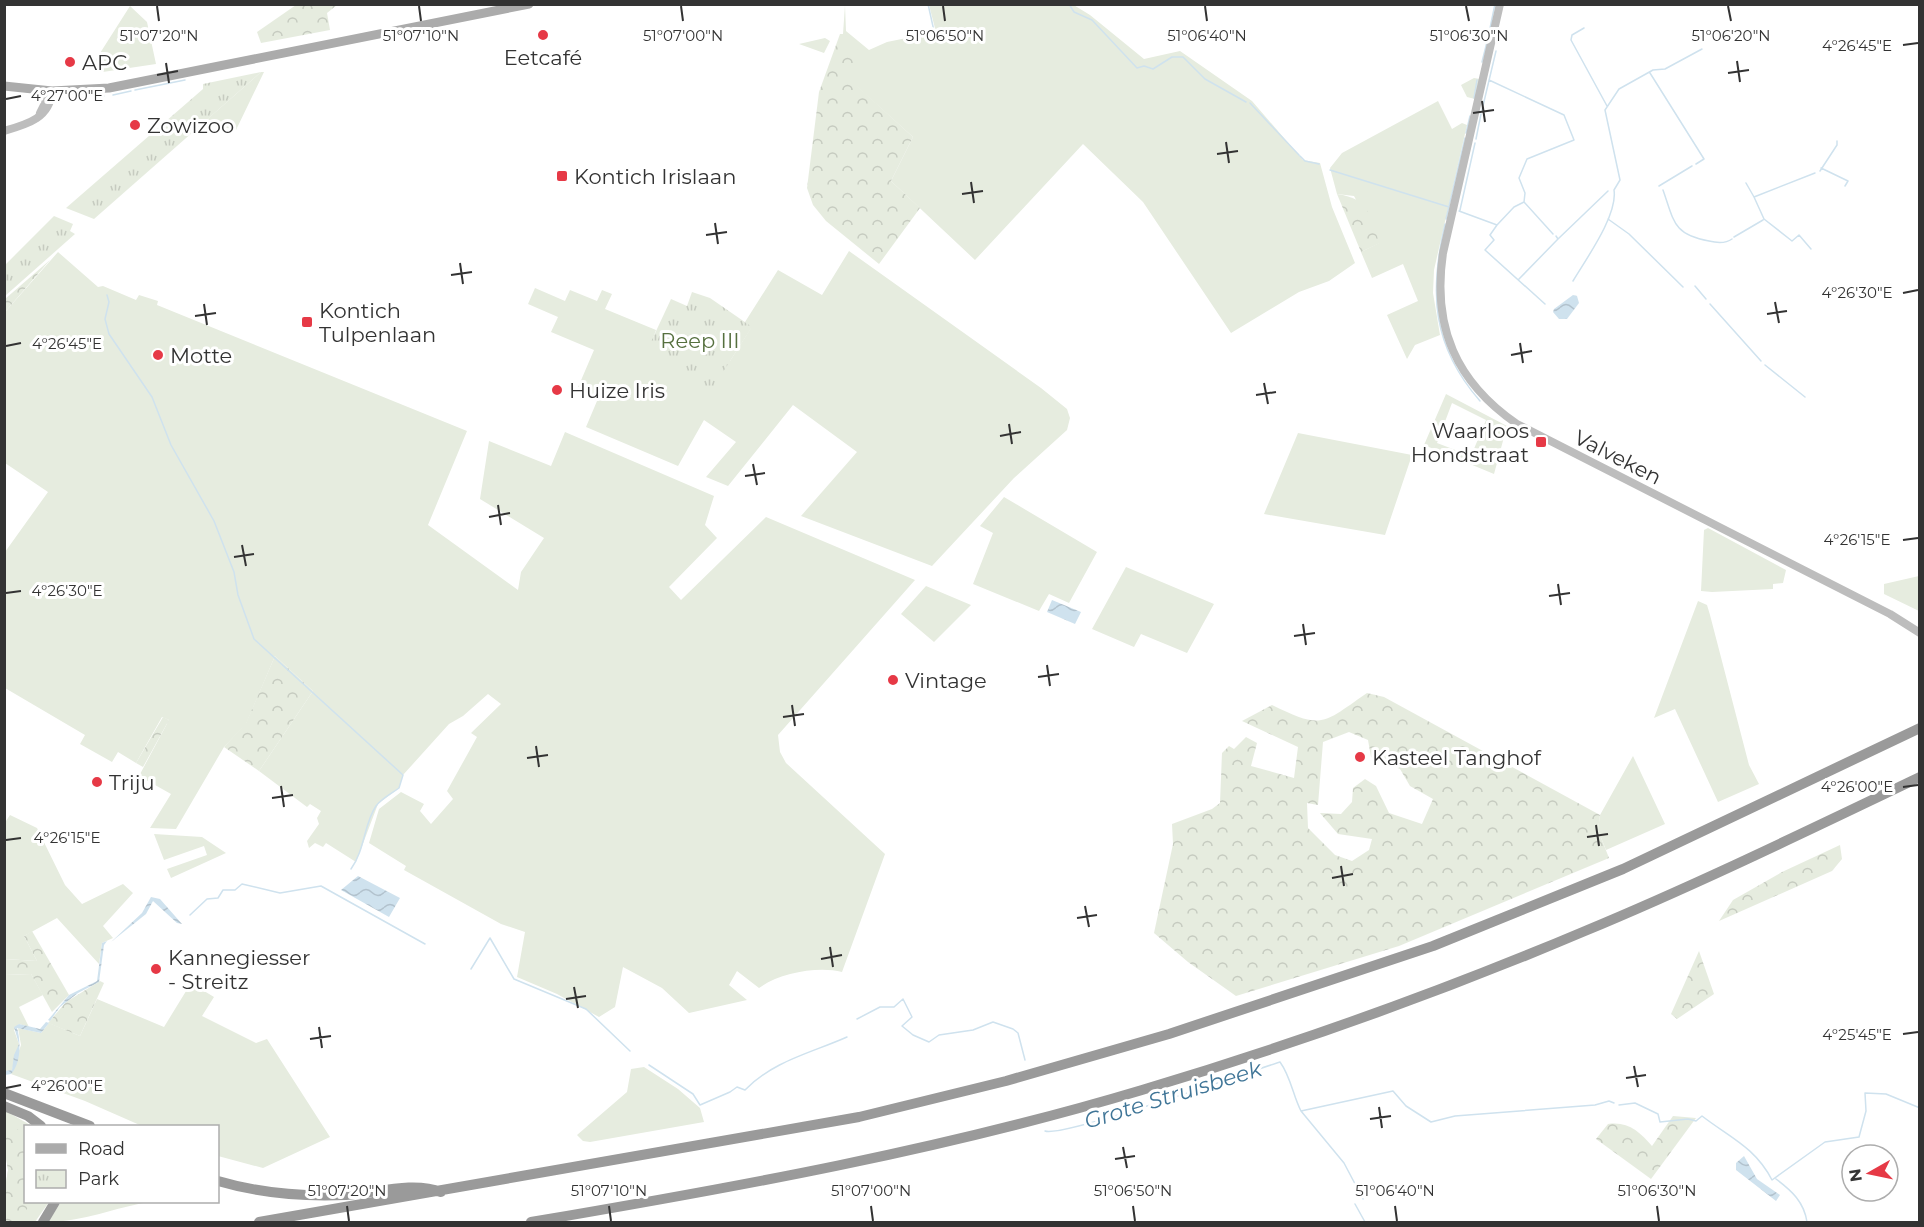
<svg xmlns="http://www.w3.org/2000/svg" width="1924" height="1227" font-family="Montserrat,sans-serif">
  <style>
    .grass { fill: #e6ecdf; fill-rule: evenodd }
    .forest { fill: url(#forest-crowns); fill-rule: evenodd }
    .park { fill: url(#park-tufts) }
    .water { fill: url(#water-waves) }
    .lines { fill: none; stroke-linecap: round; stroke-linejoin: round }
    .stream { stroke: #cfe2ee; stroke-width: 1.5 }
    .secondary { stroke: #bdbdbd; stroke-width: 8 }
    .primary { stroke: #ababab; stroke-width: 9 }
    .highway { stroke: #9a9a9a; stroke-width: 10 }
    .ticks { fill: none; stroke: #333; stroke-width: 2 }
    .poi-dot { fill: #e63946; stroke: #fff; stroke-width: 2 }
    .labels { text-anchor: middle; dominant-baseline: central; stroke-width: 6; stroke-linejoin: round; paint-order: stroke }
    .poi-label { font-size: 21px; fill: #333; stroke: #fff; text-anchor: start }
    .park-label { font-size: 21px; fill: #56703f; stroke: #fff }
    .street-label { font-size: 21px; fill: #333; stroke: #fff }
    .water-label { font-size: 22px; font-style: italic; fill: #3f7597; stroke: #fff }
    .ticks-label { font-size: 15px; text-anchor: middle; fill: #333; stroke: #fff; stroke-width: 6; stroke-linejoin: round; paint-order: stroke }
  </style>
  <defs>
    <pattern id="forest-crowns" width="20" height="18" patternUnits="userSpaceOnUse" patternTransform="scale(1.5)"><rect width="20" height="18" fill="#e6ecdf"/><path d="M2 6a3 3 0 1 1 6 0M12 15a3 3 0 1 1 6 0" fill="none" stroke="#c6cbc0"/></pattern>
    <pattern id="park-tufts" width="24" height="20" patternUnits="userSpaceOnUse" patternTransform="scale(1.5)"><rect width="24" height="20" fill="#e6ecdf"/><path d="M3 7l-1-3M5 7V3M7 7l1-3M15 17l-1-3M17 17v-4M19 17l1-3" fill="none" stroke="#c6cbc0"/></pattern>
    <pattern id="water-waves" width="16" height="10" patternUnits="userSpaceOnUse" patternTransform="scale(1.5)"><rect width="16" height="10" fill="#cfe2ee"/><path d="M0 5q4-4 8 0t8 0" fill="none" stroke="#b2c2cd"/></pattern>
  </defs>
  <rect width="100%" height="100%" fill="#fff"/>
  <!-- grass -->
  <path class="grass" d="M1072 4 1090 15 1144 59 1180 51 1252 101 1303 160 1320 163 1332 207 1355 263 1329 281 1299 292 1231 333 1143 202 1083 144 975 260 891 181 913 137 843 74 840 34H843L845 5 846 31 869 50 887 42 936 32 929 5Z
    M130 6 147 22 156 64 96 73 95 61Z
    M825 38 830 41 824 53 799 44Z
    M261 72H264L236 130 203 123Z
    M1474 78 1480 79 1475 99 1467 97 1461 85Z
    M1438 101 1452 129 1462 123 1467 125 1434 270 1433 293 1440 335 1415 345 1407 359 1387 315 1418 301 1403 264 1372 278 1361 252 1379 243 1354 196 1337 194 1330 168 1342 153Z
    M849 251 1041 388 1067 409 1070 418 1067 430 1014 478 932 566 801 516 857 452 793 405 728 486 706 477 736 442 704 420 678 466 586 427 597 401 576 392 594 350 551 332 558 317 528 304 535 288 565 301 570 290 597 301 602 290 612 294 605 309 656 330 651 344 730 361 751 328 745 322 778 270 822 295Z
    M58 252 98 287 103 286 136 300 139 295 158 301 157 305 467 431 428 525 518 590 521 572 544 538 480 499 489 441 551 466 565 432 714 496 705 525 717 538 669 587 681 600 766 517 915 580 778 735 780 752 786 763 885 854 842 972C818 966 779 973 759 988L737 971 729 985 747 1000 689 1013 662 988 623 967 615 1007 599 1017 557 994 517 977 525 932 501 924 404 870 406 866 369 843 379 809 401 792 424 804 420 811 431 824 453 799 447 791 477 737 471 733 501 704 488 694 463 716 449 724 403 775 399 788 378 804 356 862 326 843 323 847 315 843 309 848 307 841 319 824 317 818 321 811 310 804 307 807 259 771 313 691 275 656 246 724 224 747 176 829 150 828 171 794 139 776 169 720 162 717 136 763 118 752 112 762 80 744 85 735 5 688V552L48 492 5 463V312Z
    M1446 394 1507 426 1494 474 1424 445ZM1452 403 1486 420 1471 456 1437 443Z
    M1298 433 1412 455 1385 535 1264 514Z
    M1004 497 1097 552 1069 603 1049 594 1039 611 973 584 993 533 980 526Z
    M1708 528 1786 570 1783 583 1773 584V589L1712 592 1701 591 1704 530Z
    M1126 567 1214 604 1187 653 1141 634 1134 647 1092 629Z
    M1919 576V611L1884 594V584Z
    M926 586 971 605 934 642 901 614Z
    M1698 601 1707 605 1710 615 1749 765 1759 784 1718 802 1675 709 1654 718Z
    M1633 756 1665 824 1606 850 1598 830 1600 815Z
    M10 815 37 828 65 885 82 904 123 884 133 893 103 926 113 938 102 943 99 964 57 918 24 936 37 961 5 959 4 824Z
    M154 834 202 837 226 853 171 878 167 869 207 855 204 846 164 860Z
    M31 974 43 995 19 1007 29 1027 19 1024 14 1030 19 1044 12 1070 5 1071V975Z
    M191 983 214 997 202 1016 256 1043 267 1039 330 1137 263 1168 218 1156V1126H142L85 1101 11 1074 21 1045 18 1028 41 1033 49 1023 80 1036 97 999 164 1027Z
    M644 1067 678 1089 700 1108 704 1122 590 1142 583 1141 577 1135 627 1092 631 1069Z
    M4 1110 32 1126H26V1202H49L35 1222H5V1189L8 1170 5 1151Z
    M61 1202H150C116 1207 83 1222 48 1222Z"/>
  <!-- forest -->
  <path class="forest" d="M296 5H337L327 13 330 30 261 43 257 32Z
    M840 34 863 55 844 74 913 137 891 181 920 208 879 264 826 221 813 205 807 188 819 92Z
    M1337 194C1371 199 1368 215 1380 243L1361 252Z
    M50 260 5 312V299Z
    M275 656 313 691 259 771 224 747 246 723Z
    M1367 693 1384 697 1600 815 1598 830 1609 858 1399 946 1236 996 1188 962 1154 933 1173 844 1172 824 1212 809 1220 803 1222 753 1229 746 1234 749 1246 737 1257 743 1251 766 1294 778 1298 747 1242 721 1272 705C1323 730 1322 724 1367 693ZM1349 732 1368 740 1371 757 1400 769 1410 786 1433 799 1422 824 1389 813 1376 786 1365 779 1353 788 1352 802 1341 814 1320 813 1338 834 1372 839 1369 850 1352 861 1335 855 1308 828 1307 803 1318 805 1323 742Z
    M163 717 169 720 143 767 136 763Z
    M1840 845 1842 859 1832 871 1719 921 1733 900 1782 872Z
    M32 931 69 995 52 1012 31 974 5 975 4 959 37 961 24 936Z
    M1699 951 1714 994 1677 1019 1671 1014Z
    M100 981 104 983 80 1036 48 1023 66 1002Z
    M1673 1116 1696 1118 1651 1179 1596 1139 1608 1124C1628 1121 1640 1132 1652 1146Z
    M4 1119 25 1135 26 1202H32C25 1212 17 1223 5 1222V1189L8 1170 5 1151Z"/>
  <!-- park -->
  <path class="park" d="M261 72 94 219 66 208 203 89V84Z
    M54 216 73 224 70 231 75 234 5 296V265Z
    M692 292 710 298 752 327 712 389 704 395 650 344 671 299 687 306Z"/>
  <!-- water -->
  <path class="water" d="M1573 295 1577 296 1579 303 1567 319H1559L1553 312 1554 309Z
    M1052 600 1081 612 1075 624 1047 612Z
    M358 876 400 898 389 917 341 890Z
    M151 897 160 899 182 924 177 923 153 901 146 914 111 942 142 913Z
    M107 941 104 945 99 982 78 993 60 1007 50 1021 48 1020 69 995 97 981 102 943Z
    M46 1022 49 1023 41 1033 17 1028C21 1041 21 1064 11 1074L5 1075V1071L12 1070 14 1055 19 1044 14 1027 19 1024 40 1029Z
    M1744 1156 1757 1179 1780 1195 1776 1201 1736 1170V1163Z"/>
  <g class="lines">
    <!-- stream -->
    <path class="stream" d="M928 4 936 40
      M1069 4 1074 12 1092 20 1137 68 1144 66 1153 69 1172 57H1183L1205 79 1246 102
      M1584 28 1572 35 1571 40 1607 106
      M1488 38 1495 4
      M1482 62 1487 42
      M1650 73 1704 159 1696 164
      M1489 80 1564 115 1574 140 1527 159 1519 178 1525 193 1524 202
      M135 90 185 80
      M113 95 131 91
      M93 97 104 96
      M71 98 84 97
      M1474 98 1477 80
      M1250 103 1299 155
      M1482 110 1496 51
      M1466 133 1470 116
      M1476 139 1481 114
      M1300 156 1305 161 1319 164
      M1821 168 1848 181 1845 186
      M1330 170 1449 207
      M1820 171 1837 145V141
      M1746 183 1754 197 1815 173
      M1659 186 1692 166
      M1663 190C1674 221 1673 235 1709 241 1717 243 1725 244 1732 239
      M1754 197 1764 219 1792 241 1799 235 1811 249
      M1460 210 1475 143
      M1459 211 1497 225 1490 235 1494 240 1485 250 1545 304
      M1446 219 1465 138
      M1608 219 1629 234 1683 287
      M1445 224C1429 293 1432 346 1480 401
      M1497 225 1514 207 1524 202 1553 234
      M1734 237 1763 220
      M1558 239 1608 191
      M1519 279 1558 239 1556 236
      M1573 281C1586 259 1618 215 1614 190L1620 180 1605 110 1619 89 1653 70 1665 69 1702 49
      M1695 286 1706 299
      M107 295 109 302 105 319 109 334 152 397 171 445 214 521 234 572 238 595 254 639 403 775 399 788C391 794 382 798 376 806 364 823 365 850 351 869
      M1710 304 1761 361
      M1765 365 1805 397
      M190 915 207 899 218 898 223 890H235L242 884 280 893 321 886 425 944
      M471 969 490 938 514 979 586 1009 630 1051
      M857 1019 880 1007H894L903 999 912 1017 902 1026 913 1035 929 1042 939 1035 973 1030 993 1022 1013 1029 1018 1033 1025 1060
      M649 1065 693 1094 700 1105 730 1092 737 1087 745 1090C773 1061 811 1053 847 1037
      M1619 1105 1635 1103 1658 1114 1660 1122 1688 1119 1696 1121 1702 1116C1729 1137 1755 1147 1772 1180L1825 1142 1859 1137 1866 1111 1865 1093 1886 1094 1920 1108
      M1301 1111 1344 1163 1363 1199
      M1045 1131C1062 1138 1249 1072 1280 1062 1291 1077 1293 1096 1301 1111L1393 1091 1406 1106 1431 1122 1455 1116 1595 1105 1609 1101 1614 1103
      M1776 1179C1792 1191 1804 1202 1807 1222
      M1355 1204 1365 1222"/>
    <!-- secondary -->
    <path class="secondary" d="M1500 4 1443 253C1432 327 1456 382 1517 424L1890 614 1920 633
      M40 113 44 105 45 90
      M4 131C28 124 50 118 52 91"/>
    <!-- primary -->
    <path class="primary" d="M4 86 52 91 109 88 529 4"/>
    <!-- highway -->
    <path class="highway" d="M4 1093 90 1126
      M4 1106 28 1116 41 1126
      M218 1181C259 1193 302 1197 346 1195 376 1193 413 1181 441 1192
      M43 1222 55 1202
      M259 1222 859 1117 1006 1081 1169 1034 1433 946 1623 869 1920 728
      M531 1222C737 1187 942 1150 1142 1090 1292 1045 1441 992 1585 931 1698 884 1809 830 1920 777"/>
  </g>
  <!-- ticks -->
  <path class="ticks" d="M157 6 159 21M419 6 421 21M681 6 683 21M943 6 945 21M1205 6 1207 21M1466 6 1469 21M1728 6 1731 21M1903 45 1918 43M1737 61 1740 82M166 63 169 83M1728 73 1749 70M157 75 178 71M6 99 21 96M1482 101 1485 122M1473 113 1494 110M1226 142 1229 163M1217 154 1238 151M971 182 974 203M962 194 983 191M715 223 718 244M706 235 727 232M460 263 463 284M451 275 472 272M1903 293 1918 290M1775 302 1779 323M204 304 207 325M1767 314 1787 311M195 316 216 313M1520 343 1523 363M6 346 21 343M1511 355 1532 351M1264 383 1268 404M1256 395 1276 392M1009 424 1012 444M1000 436 1021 432M753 464 757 485M745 476 765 473M498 505 501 525M489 517 510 513M1903 540 1918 538M242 545 246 566M234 557 254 554M1558 584 1561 605M6 593 21 591M1549 596 1570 593M1303 624 1306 645M1294 636 1315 633M1047 665 1050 686M1038 677 1059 674M792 705 795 726M783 717 804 714M536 746 539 767M527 758 548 755M281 786 284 807M1903 787 1918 785M272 798 293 795M1596 825 1599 846M1587 837 1608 834M6 840 21 838M1341 866 1344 886M1332 878 1353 874M1085 906 1089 927M1077 918 1097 915M830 947 833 967M821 959 842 955M574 987 578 1008M566 999 586 996M319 1027 322 1048M1903 1034 1918 1032M310 1039 331 1036M1634 1066 1638 1087M1626 1078 1646 1075M6 1088 21 1085M1379 1107 1382 1128M1370 1119 1391 1116M1123 1147 1127 1168M1115 1159 1135 1156M347 1206 349 1221M609 1206 611 1221M871 1206 873 1221M1133 1206 1135 1221M1395 1206 1397 1221M1657 1206 1659 1221"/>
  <!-- markers -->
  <g class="poi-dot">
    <circle cx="543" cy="35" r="6"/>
    <circle cx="70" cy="62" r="6"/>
    <circle cx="135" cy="125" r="6"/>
    <rect x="556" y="170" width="12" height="12" rx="3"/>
    <rect x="301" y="316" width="12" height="12" rx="3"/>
    <circle cx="158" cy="355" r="6"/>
    <circle cx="557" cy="390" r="6"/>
    <rect x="1535" y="436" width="12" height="12" rx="3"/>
    <circle cx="893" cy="680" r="6"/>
    <circle cx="1360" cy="757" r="6"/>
    <circle cx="97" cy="782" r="6"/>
    <circle cx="156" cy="969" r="6"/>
  </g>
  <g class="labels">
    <!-- poi labels -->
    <g class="poi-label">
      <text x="543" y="57" text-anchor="middle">Eetcafé</text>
      <text x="82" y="62">APC</text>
      <text x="147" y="125">Zowizoo</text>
      <text x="574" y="176">Kontich Irislaan</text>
      <text x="319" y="310">Kontich<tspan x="319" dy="24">Tulpenlaan</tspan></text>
      <text x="170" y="355">Motte</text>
      <text x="569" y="390">Huize Iris</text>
      <text x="1529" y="430" text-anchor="end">Waarloos<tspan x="1529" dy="24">Hondstraat</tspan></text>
      <text x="905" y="680">Vintage</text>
      <text x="1372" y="757">Kasteel Tanghof</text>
      <text x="109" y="782">Triju</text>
      <text x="168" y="957">Kannegiesser<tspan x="168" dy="24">- Streitz</tspan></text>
    </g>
    <!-- park labels -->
    <g class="park-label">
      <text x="700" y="340">Reep III</text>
    </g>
    <!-- street labels -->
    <g class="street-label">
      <text transform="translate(1618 457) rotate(27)">Valveken</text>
    </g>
    <!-- water labels -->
    <g class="water-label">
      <text transform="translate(1173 1095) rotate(-17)">Grote Struisbeek</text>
    </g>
  </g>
  <g class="ticks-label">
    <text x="1207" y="41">51°06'40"N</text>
    <text x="1731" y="41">51°06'20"N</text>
    <text x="159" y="41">51°07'20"N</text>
    <text x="421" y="41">51°07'10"N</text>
    <text x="683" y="41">51°07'00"N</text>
    <text x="945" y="41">51°06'50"N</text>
    <text x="1469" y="41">51°06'30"N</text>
    <text x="1857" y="51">4°26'45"E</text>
    <text x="67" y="101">4°27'00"E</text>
    <text x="1857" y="298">4°26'30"E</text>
    <text x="67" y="349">4°26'45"E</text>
    <text x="1857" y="545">4°26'15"E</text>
    <text x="67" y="596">4°26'30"E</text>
    <text x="1857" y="792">4°26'00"E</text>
    <text x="67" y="843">4°26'15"E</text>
    <text x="1857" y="1040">4°25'45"E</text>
    <text x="67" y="1091">4°26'00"E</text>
    <text x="347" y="1196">51°07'20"N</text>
    <text x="609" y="1196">51°07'10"N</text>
    <text x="871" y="1196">51°07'00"N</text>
    <text x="1133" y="1196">51°06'50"N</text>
    <text x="1395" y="1196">51°06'40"N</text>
    <text x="1657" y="1196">51°06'30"N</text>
  </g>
  <!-- border -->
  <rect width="1924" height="1227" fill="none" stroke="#333333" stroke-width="12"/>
  <!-- legend -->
  <rect x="24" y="1125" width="195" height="78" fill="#ffffff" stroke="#adadad" stroke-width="1.5"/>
  <rect x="36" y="1144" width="30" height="9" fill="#ababab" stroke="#adadad" stroke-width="1.5"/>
  <text x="78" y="1155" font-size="18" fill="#333333">Road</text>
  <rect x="36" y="1170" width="30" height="18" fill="url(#park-tufts)" stroke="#adadad" stroke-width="1.5"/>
  <text x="78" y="1185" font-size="18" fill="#333333">Park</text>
  <!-- north arrow -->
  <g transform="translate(1870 1173) rotate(261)"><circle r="28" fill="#ffffff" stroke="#adadad" stroke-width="1.5"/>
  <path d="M0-4.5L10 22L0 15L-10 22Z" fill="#e63946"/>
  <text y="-9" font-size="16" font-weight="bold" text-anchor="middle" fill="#333333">N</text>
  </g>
</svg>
